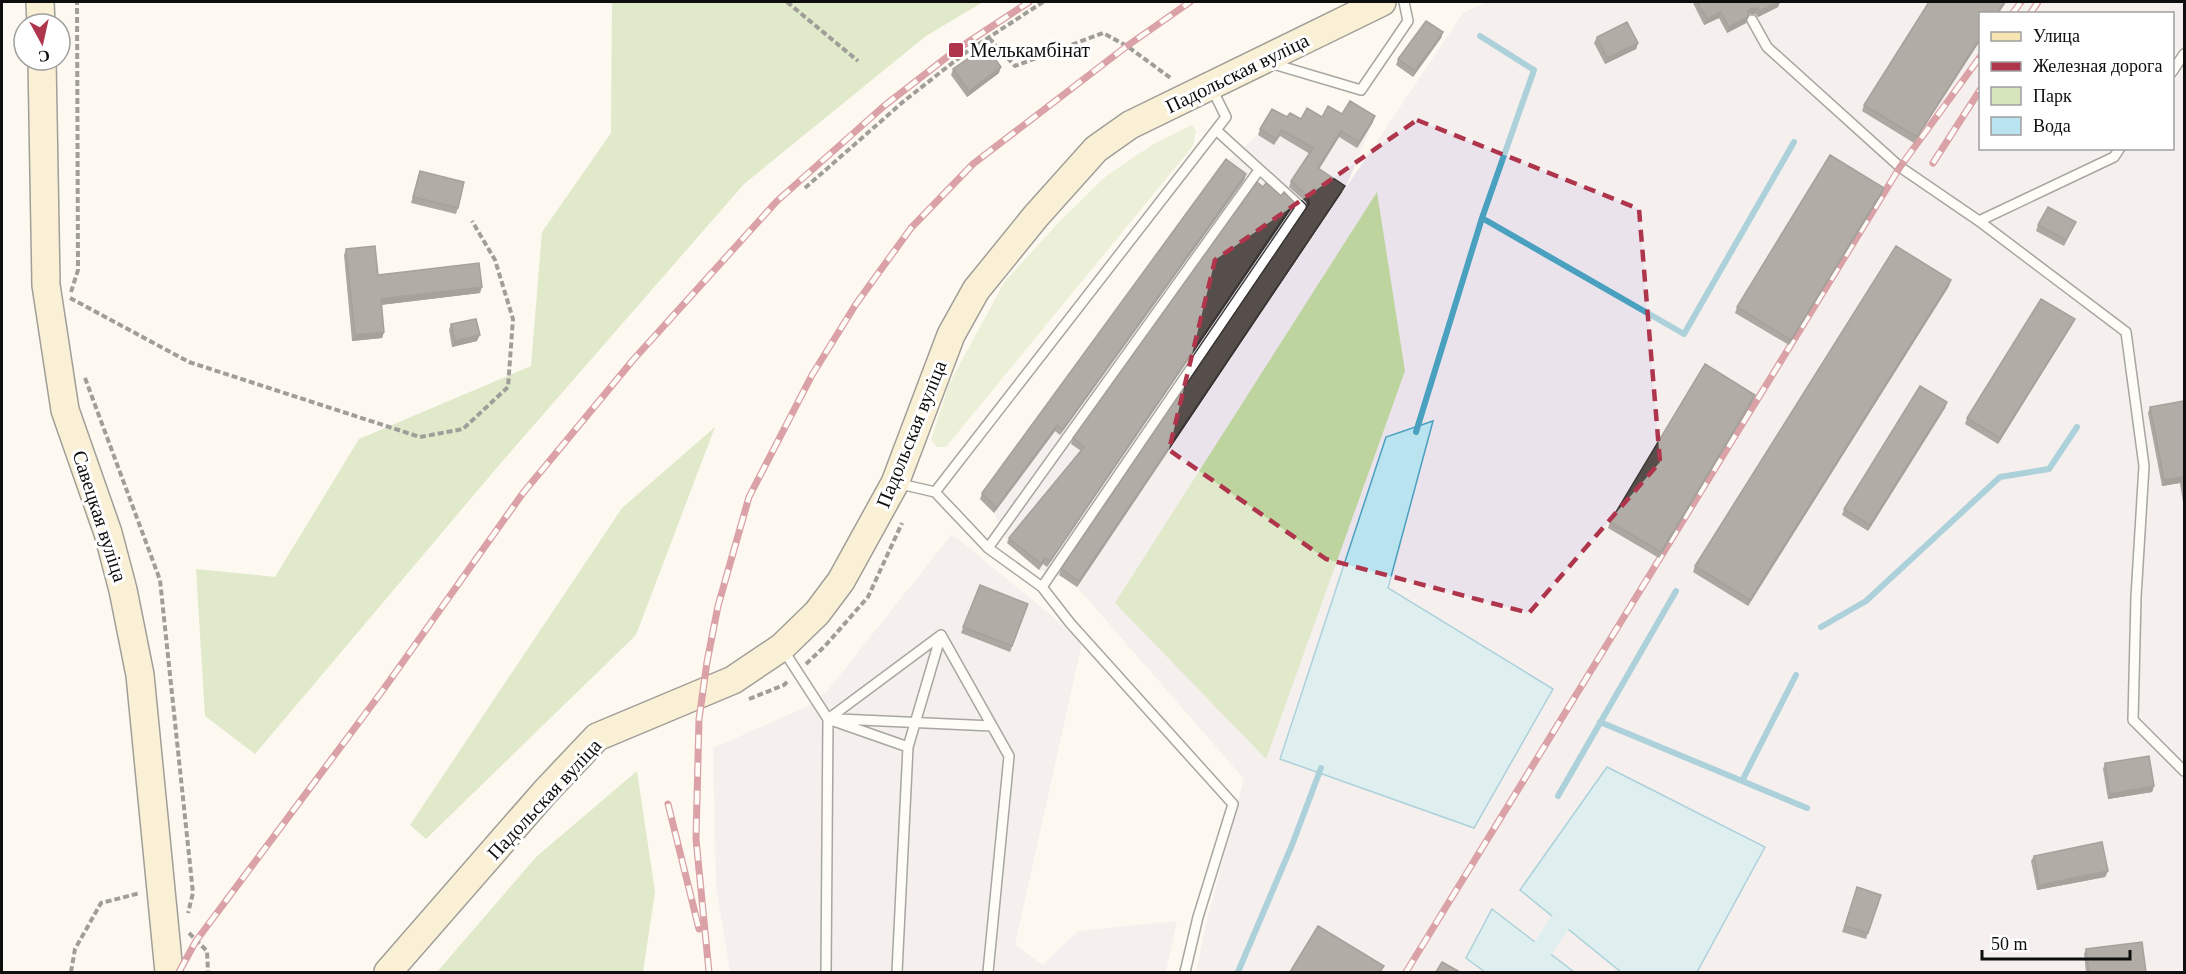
<svg xmlns="http://www.w3.org/2000/svg" width="2186" height="974" font-family="'Times New Roman',serif">
  <style>
    .industrial { fill: #eae3ec; fill-rule: evenodd }
    .green { fill: #d7e5bd }
    .forest { fill: #bed49e }
    .water { fill: #bae3f0; stroke: #49a0bf; stroke-width: 1.5 }
    .lines { fill: none; stroke-linecap: round; stroke-linejoin: round }
    .stream { stroke: #49a0bf; stroke-width: 6 }
    .canal { stroke: #bae3f0; stroke-width: 21 }
    .lane-casing { stroke: #414141; stroke-width: 12 }
    .secondary-casing { stroke: #303030; stroke-width: 30 }
    .path { stroke: #303030; stroke-width: 4; stroke-dasharray: 6 3; stroke-linecap: butt }
    .lane { stroke: #fff; stroke-width: 9 }
    .secondary { stroke: #f6e5b3; stroke-width: 27 }
    .rail-casing { stroke: #af354c; stroke-width: 7 }
    .rail { stroke: #fff; stroke-width: 4.5; stroke-dasharray: 14; stroke-linecap: butt }
    .wall { fill: #494340 }
    .shaded-wall { fill: #3c3734 }
    .building { fill: #554e4b; stroke: #3c3734; stroke-width: 1.5 }
    .marked { fill: none; stroke: #af354c; stroke-width: 4.5; stroke-dasharray: 12 8; stroke-linejoin: round }
    .poi-dot { fill: #af354c; stroke: #fff; stroke-width: 2 }
    .labels { text-anchor: middle; dominant-baseline: central; stroke-width: 6; stroke-linejoin: round; paint-order: stroke }
    .poi-label { font-size: 20px; fill: #0e0e0e; stroke: #fff; text-anchor: start }
    .street-label { font-size: 20px; fill: #0e0e0e; stroke: #fff }
  </style>
  <rect width="100%" height="100%" fill="#fdf9f1"/>
  <!-- industrial -->
  <path class="industrial" d="M1486 2H2184V972H1196L1206 924 1244 779 1077 587 1062 577 1039 570 1007 543 994 513 980 499 1223 165 1258 135 1270 114 1285 123 1373 122 1345 189 1463 13ZM1980 14H2172V148H1980Z
    M952 534 1052 616 1082 643 1015 945 1043 965 1078 931 1177 921 1166 972H730L716 888 713 748 806 707 828 690Z"/>
  <!-- green -->
  <path class="green" d="M1192 125 1196 131 1193 146 946 447H937L931 440 949 384 1005 281 1059 222 1106 176 1152 145Z"/>
  <!-- forest -->
  <path class="forest" d="M612 2H983L926 36 744 184 500 464 255 754 205 716 196 569 275 577 359 439 531 366 542 232 611 133Z
    M1377 192 1405 371 1266 759 1115 603Z
    M715 427 636 635 426 839 410 825 622 508Z
    M637 771 655 892 643 972H437L536 857Z"/>
  <!-- water -->
  <path class="water" d="M1433 421 1388 588 1553 689 1474 828 1280 759 1386 437Z
    M1607 767 1765 847 1697 972H1621L1520 890Z
    M1492 909 1574 972H1485L1466 958Z"/>
  <g class="lines">
    <!-- stream -->
    <path class="stream" d="M1482 218 1684 334 1794 142
      M1416 432 1482 218 1534 70 1480 36
      M1821 627 1866 601 2000 477 2049 469 2077 427
      M1600 722 1807 808
      M1742 781 1796 675
      M1558 796 1676 591
      M1238 972 1292 845 1321 768"/>
    <!-- canal -->
    <path class="canal" d="M1543 948 1560 923"/>
    <!-- lane casing -->
    <g class="lane-casing">
      <path id="lane" d="M1752 20 1767 47 1900 167 1979 221 2126 332 2144 466 2136 597 2133 720 2184 771
        M1270 63 1361 90 1408 21 1404 2
        M2172 72 2184 54
        M1979 221 2114 157 2120 148
        M896 483 935 492
        M988 548 1259 170
        M1042 587 1301 207 1216 130
        M782 648 828 719 908 747
        M828 719 941 635 1009 756 988 972
        M839 719 992 726
        M826 972 828 719
        M897 972 908 747 941 635
        M1185 972 1198 917 1233 804 1070 623 1042 587 988 548 935 492 1226 117 1211 87"/>
    </g>
    <!-- secondary casing -->
    <g class="secondary-casing">
      <path id="secondary" d="M40 2 41 24
        M42 60 46 285 65 410 108 533 123 590 140 675 169 972
        M388 972 545 792 597 737 733 680 782 647 817 613 841 581 895 483 951 335 976 290 1036 216 1096 149 1130 125 1382 2"/>
    </g>
    <!-- path -->
    <path class="path" d="M787 2 858 61
      M989 38 1015 66 1103 33 1127 46 1172 79
      M805 188 904 101 965 53 1043 2
      M71 292 78 270 77 2
      M70 298 189 362 420 437 463 429 508 387 513 319 495 260 472 221
      M85 378 160 580 193 893 188 913
      M806 664 825 646 868 597 902 523
      M749 699 784 685 788 681
      M189 933 207 951 208 972
      M71 972 75 949 101 903 140 893"/>
    <!-- lane -->
    <use href="#lane" class="lane"/>
    <!-- secondary -->
    <use href="#secondary" class="secondary"/>
    <!-- rail casing -->
    <g class="rail-casing">
      <path id="rail" d="M2012 14 2021 2
        M2030 14 2038 2
        M1933 163 1980 90
        M668 804 699 929
        M179 972 196 941 383 690 523 493 633 360 777 201 884 106 956 50 1029 2
        M709 972 696 839 699 719 707 662 718 606 749 497 812 375 856 304 911 228 973 164 1127 46 1190 2
        M1406 972 1900 167 1980 57"/>
    </g>
    <!-- rail -->
    <use href="#rail" class="rail"/>
  </g>
  <!-- wall -->
  <path class="wall" d="M1694 2H1780L1778 7 1758 17 1755 14H1749L1746 23 1727 33 1719 18 1704 25 1693 3Z
    M1929 2H2006L1998 14H1980L1914 143 1862 111 1864 105Z
    M1443 32 1441 38 1413 77 1396 65 1398 59Z
    M1597 37 1638 43 1636 49 1605 64 1594 43Z
    M953 69 999 73 967 97 951 75Z
    M1342 114 1373 122 1357 148 1339 137 1319 169 1342 192 1077 587 1059 575 1061 569 1307 208 1306 202 1289 187 1291 181 1310 154 1280 136 1274 145 1258 135 1260 129 1287 117 1301 119Z
    M420 171 458 208 456 214 411 203Z
    M1246 174 1244 180 1060 435 1055 431 994 513 980 499 982 493Z
    M1882 194 1789 345 1735 313 1737 307Z
    M1292 208 1047 567 1043 564 1039 570 1007 543 1009 538 1081 451 1071 444 1073 438Z
    M2038 225 2073 228 2064 246 2036 231Z
    M346 249 378 275 480 293 381 305 384 332 382 338 352 341 344 255Z
    M1949 286 1748 606 1693 572 1695 566Z
    M451 324 477 341 452 347 449 330Z
    M2072 325 1998 444 1965 424 1967 418Z
    M1755 395 1753 401 1659 558 1608 528 1610 522Z
    M2184 401V509L2180 483 2162 486 2148 413 2150 407Z
    M1947 402 1945 408 1868 531 1842 515 1844 509Z
    M980 585 1028 604 1010 652 961 633Z
    M2105 763 2154 786 2152 792 2108 799 2103 769Z
    M2034 856 2108 871 2105 877 2037 890 2031 861Z
    M1857 887 1881 895 1866 939 1842 932Z
    M2086 949 2146 972H2086L2084 954Z"/>
  <!-- shaded-wall -->
  <path class="shaded-wall" d="M1780 2 1778 7 1758 17 1760 11Z
    M2004 2H2006L1998 14H1997Z
    M1751 8H1757L1755 14H1749L1746 17 1748 11Z
    M1721 12 1719 18 1704 25 1707 19Z
    M1748 17 1746 23 1727 33 1729 27Z
    M1443 32 1441 38 1413 77 1415 71Z
    M1980 38V41L1914 143 1917 137Z
    M1638 43 1636 49 1605 64 1607 58Z
    M1001 67 999 73 967 97 969 91Z
    M1375 116 1373 122 1357 148 1359 142Z
    M1341 131 1339 137 1316 174 1318 168Z
    M1246 174 1244 180 1060 435 1063 429Z
    M1345 186 1342 192 1077 587 1079 581Z
    M1884 188 1882 194 1789 345 1791 340Z
    M1294 202 1292 208 1047 567 1050 561Z
    M1951 280 1949 286 1748 606 1750 600Z
    M482 287 480 293 379 305 381 299Z
    M2075 319 2072 325 1998 444 2000 438Z
    M384 332 382 338 352 341 355 335Z
    M480 335 477 341 452 347 455 341Z
    M1755 395 1753 401 1659 558 1661 552Z
    M1947 402 1945 408 1868 531 1870 525Z
    M1057 425 1055 431 994 513 996 508Z
    M2182 477 2180 483 2162 486 2164 480Z
    M2154 786 2152 792 2108 799 2110 794Z
    M2108 871 2105 877 2037 890 2039 885Z"/>
  <!-- building -->
  <path class="building" d="M1697 2H1779L1760 11 1757 8H1751L1748 11V17L1729 27 1721 12 1707 19Z
    M1929 2H2004L1997 14H1980V38L1917 137 1864 105Z
    M1426 21 1443 32 1415 71 1398 59Z
    M1627 22 1638 43 1607 58 1597 37Z
    M986 46 1001 67 969 91 953 69Z
    M1350 101 1375 116 1359 142 1341 131 1318 168 1345 186 1079 581 1061 569 1309 204 1308 196 1291 181 1313 148 1282 130 1276 139 1260 129 1272 109 1287 117 1290 113 1301 119 1307 108 1322 117 1328 106 1342 114Z
    M1830 155 1884 188 1791 340 1737 307Z
    M1226 159 1246 174 1063 429 1057 425 996 508 982 493Z
    M420 171 464 182 458 208 413 197Z
    M1257 182 1263 187 1266 183 1281 196 1284 192 1294 202 1050 561 1045 558 1041 564 1009 538 1084 447 1073 438Z
    M2048 207 2076 222 2066 240 2038 225Z
    M375 246 378 275 479 263 482 287 381 299 384 332 355 335 346 249Z
    M1896 246 1951 280 1750 600 1695 566Z
    M2041 299 2075 319 2000 438 1967 418Z
    M476 319 480 335 455 341 451 324Z
    M1705 364 1755 395 1661 552 1610 522Z
    M1920 386 1947 402 1870 525 1844 509Z
    M2184 401V492L2182 477 2164 480 2150 407Z
    M980 585 1028 604 1012 646 963 627Z
    M2149 756 2154 786 2110 794 2105 763Z
    M2102 842 2108 871 2039 885 2034 856Z
    M1857 887 1881 895 1868 933 1845 926Z
    M1318 926 1384 966 1380 972H1290Z
    M2142 942 2146 972H2089L2086 949Z
    M1442 962 1460 972H1436Z"/>
  <!-- marked area -->
  <path d="M0 0H2186V974H0ZM1417 120 1639 209 1660 462 1529 613 1326 559 1169 450 1215 260Z" fill="#fdf9f1" fill-opacity=".55" fill-rule="evenodd"/>
  <path class="marked" d="M1417 120 1639 209 1660 462 1529 613 1326 559 1169 450 1215 260Z"/>
  <!-- markers -->
  <rect class="poi-dot" x="948" y="42" width="16" height="16" rx="3"/>
  <g class="labels">
    <!-- poi labels -->
    <g class="poi-label">
      <text x="970" y="50">Мелькамбінат</text>
    </g>
    <!-- street labels -->
    <g class="street-label">
      <text transform="translate(1237 73) rotate(-26)">Падольская вуліца</text>
      <text transform="translate(911 434) rotate(-68)">Падольская вуліца</text>
      <text transform="translate(100 516) rotate(72)">Савецкая вуліца</text>
      <text transform="translate(544 799) rotate(-47)">Падольская вуліца</text>
    </g>
  </g>
  <!-- border -->
  <rect width="2186" height="974" fill="none" stroke="#0e0e0e" stroke-width="6"/>
  <!-- legend -->
  <rect x="1979" y="12" width="195" height="138" fill="#ffffff" stroke="#9f9f9f" stroke-width="1.5"/>
  <rect x="1991" y="32" width="30" height="9" fill="#f6e5b3" stroke="#9f9f9f" stroke-width="1.5"/>
  <text x="2033" y="42" font-size="18" fill="#0e0e0e">Улица</text>
  <rect x="1991" y="62" width="30" height="9" fill="#af354c" stroke="#9f9f9f" stroke-width="1.5"/>
  <text x="2033" y="72" font-size="18" fill="#0e0e0e">Железная дорога</text>
  <rect x="1991" y="87" width="30" height="18" fill="#d7e5bd" stroke="#9f9f9f" stroke-width="1.5"/>
  <text x="2033" y="102" font-size="18" fill="#0e0e0e">Парк</text>
  <rect x="1991" y="117" width="30" height="18" fill="#bae3f0" stroke="#9f9f9f" stroke-width="1.5"/>
  <text x="2033" y="132" font-size="18" fill="#0e0e0e">Вода</text>
  <!-- north arrow -->
  <g transform="translate(42 42) rotate(172)"><circle r="28" fill="#ffffff" stroke="#9f9f9f" stroke-width="1.5"/>
  <path d="M0-4.5L10 22L0 15L-10 22Z" fill="#af354c"/>
  <text y="-9" font-size="16" font-weight="bold" text-anchor="middle" fill="#0e0e0e">С</text>
  </g>
  <!-- scale -->
  <path d="M1982 950v9h148v-9" fill="none" stroke="#0e0e0e" stroke-width="3"/>
  <text x="1991" y="950" font-size="18" fill="#0e0e0e" stroke="#ffffff" stroke-width="4.5" paint-order="stroke">50 m</text>
</svg>
